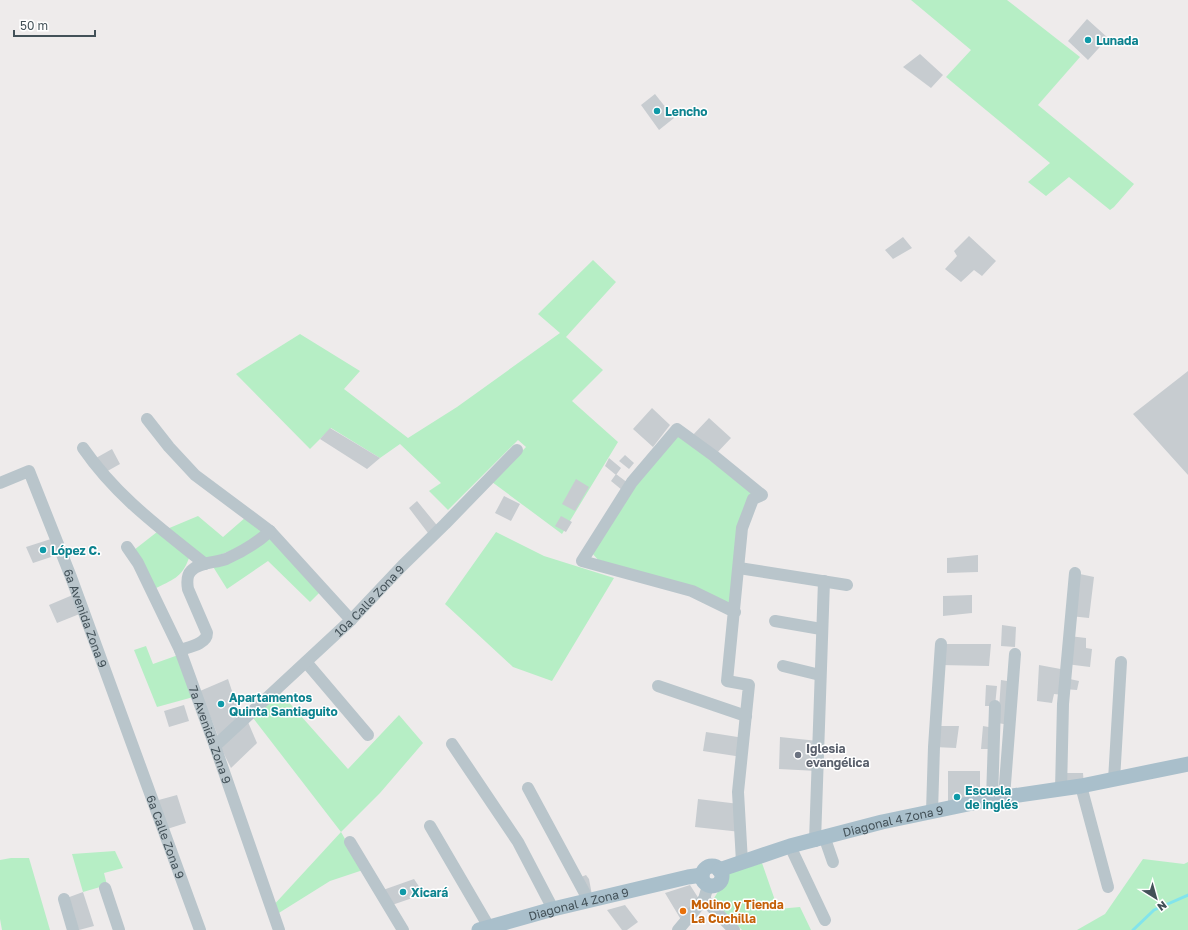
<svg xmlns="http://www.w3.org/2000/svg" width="1188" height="930" font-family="'Golos Text',sans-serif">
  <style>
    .green { fill: #b6eec5 }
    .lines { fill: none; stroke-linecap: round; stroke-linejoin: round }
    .stream { stroke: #82e4ec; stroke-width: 3 }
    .building { fill: #c7ccd0 }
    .minor { stroke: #b9c5cb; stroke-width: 12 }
    .major { stroke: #a9bfcb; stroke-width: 15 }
    .culture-dot { fill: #0f9aa8; stroke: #fff; stroke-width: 1.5 }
    .worship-dot { fill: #6b7280; stroke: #fff; stroke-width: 1.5 }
    .food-dot { fill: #e8710a; stroke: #fff; stroke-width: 1.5 }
    .labels { text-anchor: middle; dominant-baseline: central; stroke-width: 3; stroke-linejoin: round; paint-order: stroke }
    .culture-label { font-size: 12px; font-weight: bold; fill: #0d838f; stroke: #fff; text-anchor: start }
    .street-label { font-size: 12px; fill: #435158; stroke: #fff }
    .worship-label { font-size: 12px; font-weight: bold; fill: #5b616d; stroke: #fff; text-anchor: start }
    .food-label { font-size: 12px; font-weight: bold; fill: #c56008; stroke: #fff; text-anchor: start }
  </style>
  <rect width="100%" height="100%" fill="#eeebeb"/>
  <!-- green -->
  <path class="green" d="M911 0H1007L1080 57 1038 105 1134 184 1114 207 1110 210 1069 177 1046 196 1028 182 1050 163 946 77 971 50Z
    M593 260 616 282 566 337 603 370 572 401 618 442 562 534 492 482 526 447 518 440 448 510 429 491 441 483 400 444 380 458 331 428 310 449 236 374 300 334 360 371 344 389 408 438 457 407 560 333 538 314Z
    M678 434 754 494 732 607 600 562 592 553 614 515 667 442Z
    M198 516 223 537 246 517 266 531 255 541 207 560 167 529Z
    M157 532 189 558C182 578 172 580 154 589L134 550Z
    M496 532 544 556 614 578 552 681 513 667 445 604Z
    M270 533 322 590 310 602 268 561 227 589 212 565Z
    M146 646 153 664 181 654 197 696 157 707 134 650Z
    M277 689 348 769 399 715 423 743 380 793 341 832 363 870 330 881 274 916 271 908 341 832 250 714Z
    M115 851 123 868 104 873 107 885 83 892 72 854Z
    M11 858H29L50 930H2L0 919V860Z
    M1143 859 1184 864 1188 862V930H1077L1105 914Z
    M762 863 778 909 800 907 811 930H742L713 900 729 873Z"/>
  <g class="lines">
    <!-- stream -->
    <path class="stream" d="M1133 930 1154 910 1188 895"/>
  </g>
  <!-- building -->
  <path class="building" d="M1087 19 1108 38 1088 60 1068 41Z
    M920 54 943 75 931 88 903 67Z
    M655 94 674 118 659 130 641 105Z
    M969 236 996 261 982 276 974 270 961 282 945 269 957 256 954 251Z
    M903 237 912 248 893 259 885 250Z
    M1188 371V475L1133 414Z
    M652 408 670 425 653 447 633 429Z
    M709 418 731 438 714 456 691 437Z
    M330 428 380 458 367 469 320 439Z
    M112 449 120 464 104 473 96 458Z
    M625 455 634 463 629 469 619 461Z
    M609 458 621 468 616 475 605 466Z
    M616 474 628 483 622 490 611 481Z
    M576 479 589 487 575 511 562 504Z
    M504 496 520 504 511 521 495 513Z
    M417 501 440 529 431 537 409 508Z
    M561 516 572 522 566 532 555 526Z
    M54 538 60 554 33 563 26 547Z
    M978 555V572L947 573V558Z
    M1075 573 1094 577 1089 618 1070 616Z
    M75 594 82 613 57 623 49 605Z
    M972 595V613L943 616V596Z
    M1002 625 1016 627 1015 647 1001 646Z
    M1069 636 1086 638V648L1092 649 1090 667 1066 664Z
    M941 644H991L989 666 940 665Z
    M1039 665 1066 670 1065 678 1079 681 1077 690 1064 689V695L1054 694 1052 703 1037 701Z
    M228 679 241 718 218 736 200 691Z
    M1001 680 1013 682 1009 725 998 723Z
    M986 685 997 686 995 706H985Z
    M184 705 189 721 169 727 164 711Z
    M248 722 257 743 231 768 220 746Z
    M935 726H959L956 748 934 747Z
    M983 726 994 728V749H981Z
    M706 732 744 738 742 757 703 751Z
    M780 737 818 741 817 771 779 769Z
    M948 771H980V787L966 789 965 805 948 808Z
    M1061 773H1083L1084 786 1061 790Z
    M177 795 186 823 164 830 155 801Z
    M698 799 739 804 741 832 695 827Z
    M586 875 589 879 592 895 581 877Z
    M414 879 424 894 392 905 383 890Z
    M690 885 699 899 683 923 665 893Z
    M83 892 94 926 79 930 64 899Z
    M625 905 638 922 627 930H622L607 910Z"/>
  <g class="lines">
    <!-- minor -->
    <g class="minor">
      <path d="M147 419 169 447 195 475 270 531 351 620"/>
      <path d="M83 448C117 497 159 527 205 564"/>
      <path id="s1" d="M0 483 29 471 71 577 200 930"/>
      <path id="s2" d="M127 547 138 563 180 650 215 746 279 930"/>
      <path d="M739 568 847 585"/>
      <path d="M735 612 692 591 582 561 632 482 677 429 714 456 762 495 753 499 742 528 727 681 749 685 738 792 742 862"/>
      <path d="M775 621 821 629"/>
      <path d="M180 650C189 647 207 644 207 633L188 589C187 583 187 575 191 571 199 562 215 563 226 559 242 552 257 543 270 531"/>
      <path d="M306 662 368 735"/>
      <path d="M783 666 820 675"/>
      <path d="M658 686 746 716"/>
      <path d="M452 744 518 842 553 909"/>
      <path id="s3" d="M215 746 351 620 403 565 445 524 517 450"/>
      <path d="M1114 780 1121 662"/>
      <path d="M1081 786 1108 887"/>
      <path d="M528 788 589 901"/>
      <path d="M1061 790 1063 704 1075 573"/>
      <path d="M1004 797 1015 654"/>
      <path d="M992 799 995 706"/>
      <path d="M932 812 934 747 941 644"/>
      <path d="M430 826 489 927"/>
      <path d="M825 839 833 862"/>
      <path d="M815 841 824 581"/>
      <path d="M350 842 403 930"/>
      <path d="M790 846 825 920"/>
      <path d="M105 888 119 930"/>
      <path d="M64 899 73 930"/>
      <path d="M704 899 734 930"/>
      <path d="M678 930 704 899 708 886"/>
    </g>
    <!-- major -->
    <g class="major">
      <circle cx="712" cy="876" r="10"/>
      <path id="s4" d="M719 870 790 846 882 822 992 799 1081 786 1188 764"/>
      <path id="s5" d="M479 930 553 909 688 877 702 875"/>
    </g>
  </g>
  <!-- markers -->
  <g class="culture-dot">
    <circle cx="1088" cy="40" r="4"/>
    <circle cx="657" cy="111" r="4"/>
    <circle cx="43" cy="550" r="4"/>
    <circle cx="221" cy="704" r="4"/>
    <circle cx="957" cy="797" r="4"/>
    <circle cx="403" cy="892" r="4"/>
  </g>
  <circle class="worship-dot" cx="798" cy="755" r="4"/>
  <circle class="food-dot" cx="683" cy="911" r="4"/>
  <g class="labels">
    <!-- culture labels -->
    <g class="culture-label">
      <text x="1096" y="40">Lunada</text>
      <text x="665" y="111">Lencho</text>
      <text x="51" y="550">López C.</text>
      <text x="229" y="697">Apartamentos<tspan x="229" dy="14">Quinta Santiaguito</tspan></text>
      <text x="965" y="790">Escuela<tspan x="965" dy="14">de inglés</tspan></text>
      <text x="411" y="892">Xicará</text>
    </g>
    <!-- street labels -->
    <g class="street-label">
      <text stroke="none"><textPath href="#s3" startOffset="212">10a Calle Zona 9</textPath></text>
      <text stroke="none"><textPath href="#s1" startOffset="189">6a Avenida Zona 9</textPath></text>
      <text stroke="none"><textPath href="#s2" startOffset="206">7a Avenida Zona 9</textPath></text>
      <text stroke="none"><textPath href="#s4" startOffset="181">Diagonal 4 Zona 9</textPath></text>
      <text stroke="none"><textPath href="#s1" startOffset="422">6a Calle Zona 9</textPath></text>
      <text stroke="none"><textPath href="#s5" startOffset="103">Diagonal 4 Zona 9</textPath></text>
    </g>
    <!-- worship labels -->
    <g class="worship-label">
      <text x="806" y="748">Iglesia<tspan x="806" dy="14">evangélica</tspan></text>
    </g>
    <!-- food labels -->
    <g class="food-label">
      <text x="691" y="904">Molino y Tienda<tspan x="691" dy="14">La Cuchilla</tspan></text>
    </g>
  </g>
  <!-- north arrow -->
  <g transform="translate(1156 898) rotate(143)" stroke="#ffffff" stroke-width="3" paint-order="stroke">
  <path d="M0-3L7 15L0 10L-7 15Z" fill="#435158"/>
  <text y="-6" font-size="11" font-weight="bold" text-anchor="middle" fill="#435158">N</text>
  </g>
  <!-- scale -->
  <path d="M14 30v6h81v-6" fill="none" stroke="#435158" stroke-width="2"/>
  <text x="20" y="30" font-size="12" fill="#435158" stroke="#ffffff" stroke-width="3" paint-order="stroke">50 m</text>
</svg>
